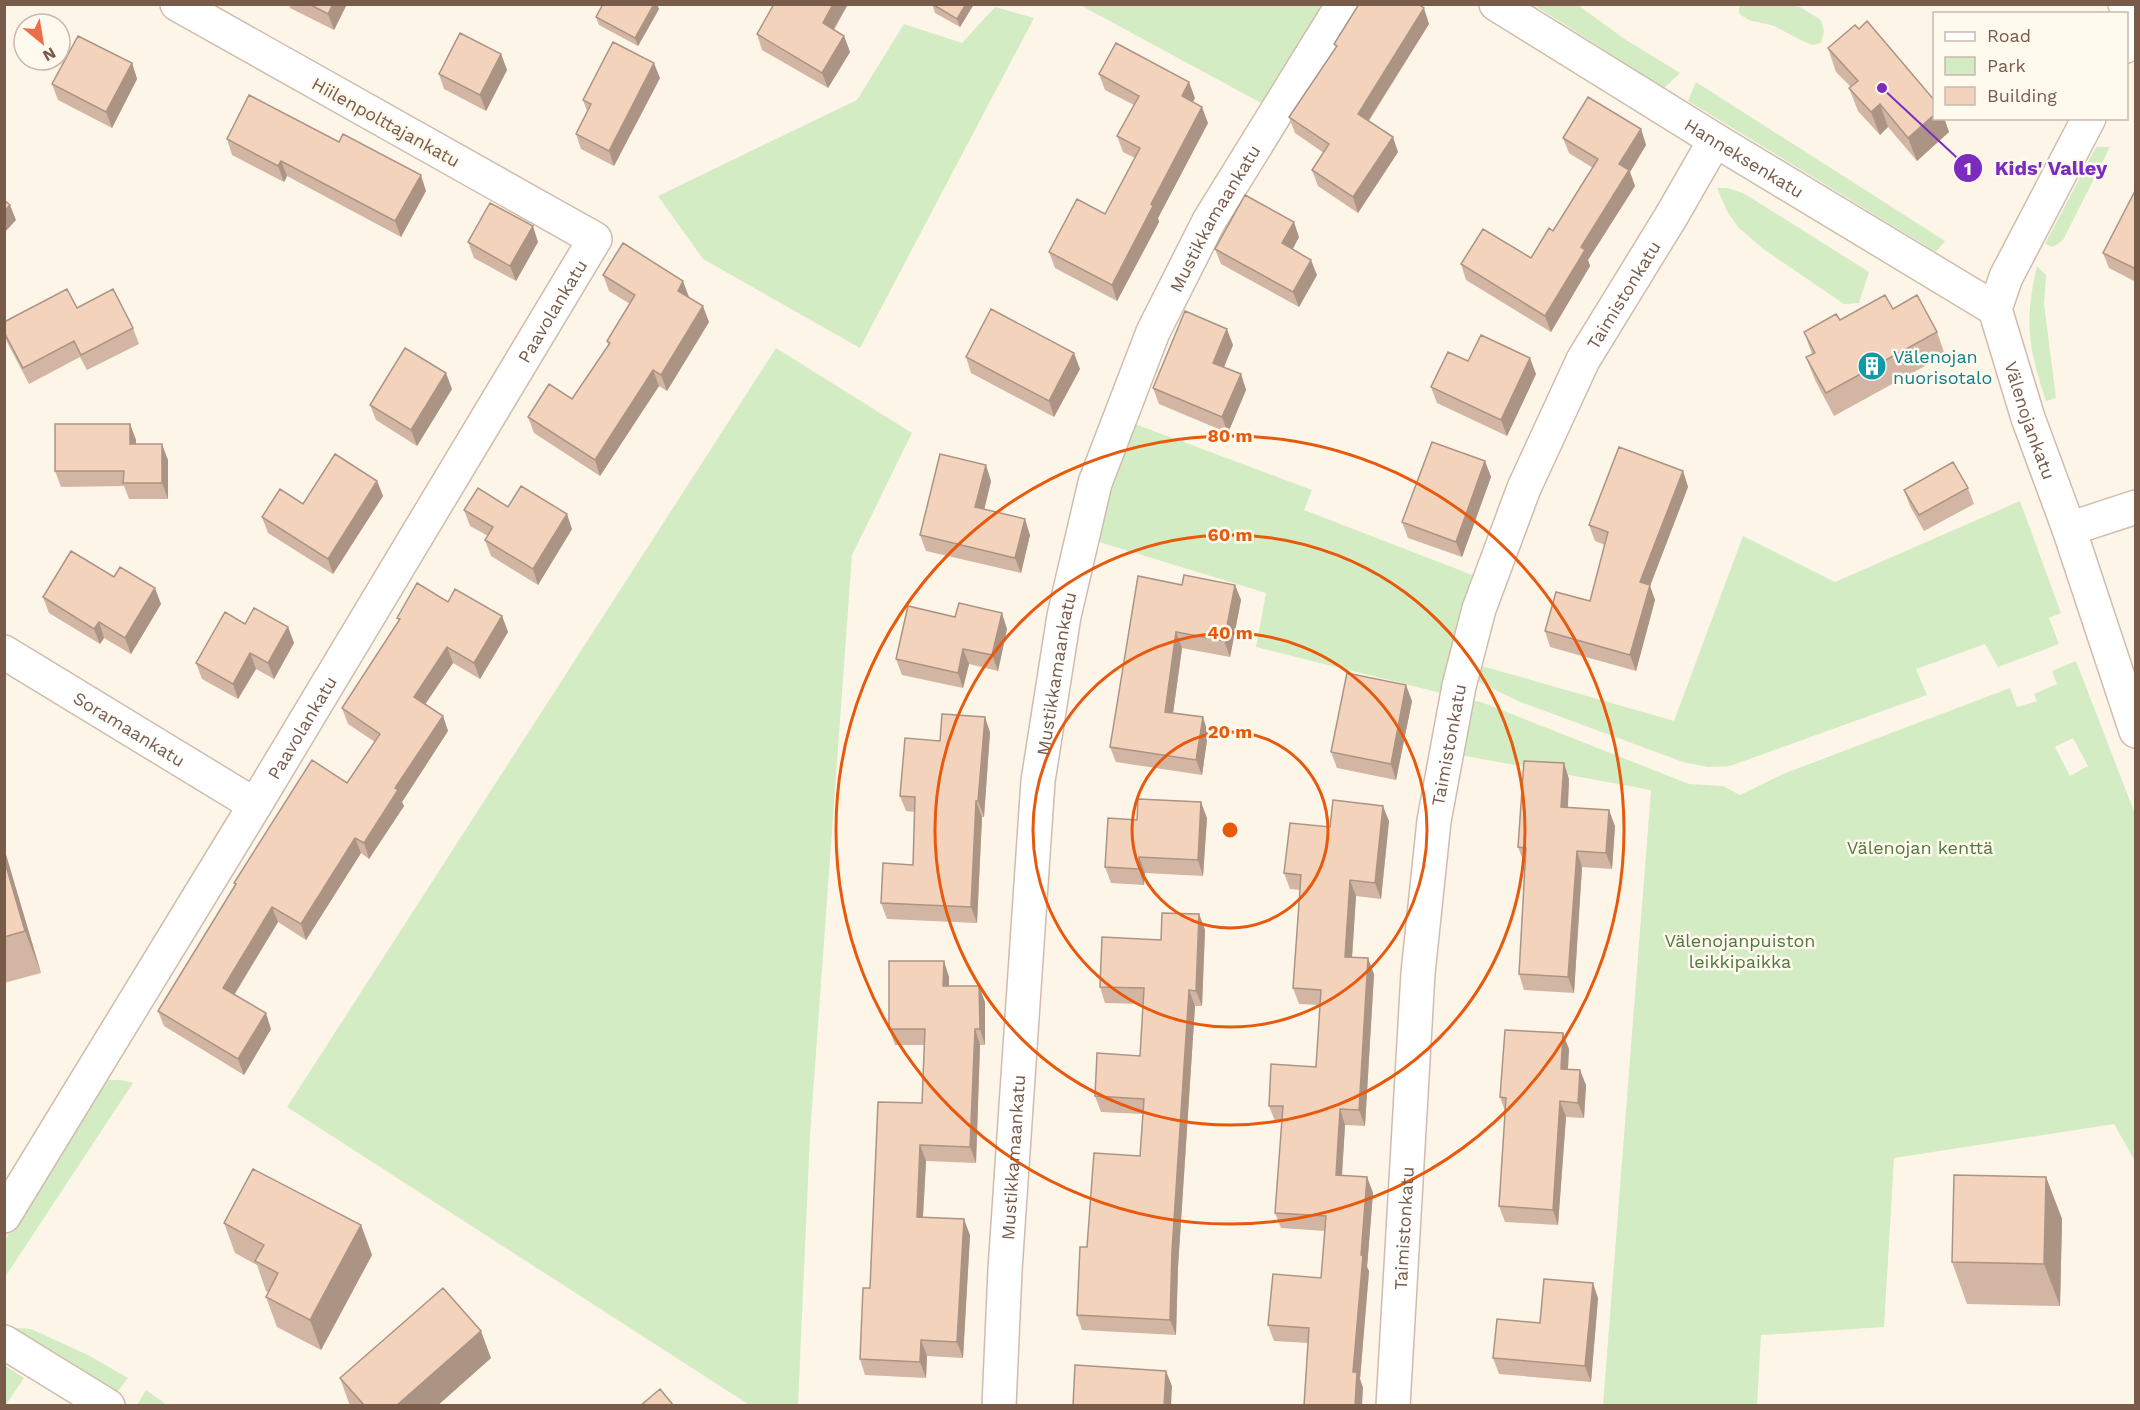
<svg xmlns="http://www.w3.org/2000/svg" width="2140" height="1410" font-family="'Work Sans',sans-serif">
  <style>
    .green { fill: #d4ecc4; fill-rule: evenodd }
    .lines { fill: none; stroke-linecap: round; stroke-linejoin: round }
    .street-casing { stroke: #d0bcac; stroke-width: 36 }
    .secondary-casing { stroke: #d6bfac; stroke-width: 36 }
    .street { stroke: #fff; stroke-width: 33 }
    .secondary { stroke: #fff; stroke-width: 33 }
    .wall { fill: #d2b5a3 }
    .shaded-wall { fill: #ab9484 }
    .building { fill: #f4d3bd; stroke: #ab9484; stroke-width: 1.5 }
    .ring { fill: none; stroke: #e8590c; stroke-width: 3 }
    .labels { text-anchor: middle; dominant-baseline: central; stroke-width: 5; stroke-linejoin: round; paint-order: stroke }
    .street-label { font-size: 18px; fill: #795b4a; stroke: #fff9ee }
    .culture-label { font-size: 18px; fill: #0d838f; stroke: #fff9ee; text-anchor: start }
    .park-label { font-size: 18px; fill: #4f793e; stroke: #fff9ee }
    .centre { fill: #e8590c; stroke: #fff9ee; stroke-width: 3 }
    .ring-label { font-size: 18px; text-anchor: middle; font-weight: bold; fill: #e8590c; stroke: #fff9ee; stroke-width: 5; stroke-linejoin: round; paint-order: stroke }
    .leader { fill: none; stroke: #7b2cbf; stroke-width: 2 }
    .callout-dot { fill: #7b2cbf; stroke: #fff9ee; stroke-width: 2 }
    .mark-label { font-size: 18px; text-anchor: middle; font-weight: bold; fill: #fff }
    .callout-label { font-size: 20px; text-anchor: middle; font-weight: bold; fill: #7b2cbf; stroke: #fff9ee; stroke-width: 5; stroke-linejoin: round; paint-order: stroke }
  </style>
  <rect width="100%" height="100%" fill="#fdf5e7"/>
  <!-- green -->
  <path class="green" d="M1080 5H1323L1263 104Z
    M1534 5H1578L1623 38 1680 73 1664 88Z
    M1742 5H1790L1800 7 1821 20 1824 31 1821 43 1812 45C1799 40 1787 32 1774 26 1761 21 1750 24 1739 13V7Z
    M995 7 1034 18 860 348 703 259 658 196 857 100 904 24 962 43Z
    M1696 82 1945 241 1936 252 1688 101Z
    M2096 147H2110L2063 240 2053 247 2045 244Z
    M1717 188H1728L1745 194 1869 272 1859 303 1844 304 1762 248 1738 227 1727 211Z
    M2037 266 2046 275 2044 304 2056 398 2046 401C2028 347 2024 322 2037 266Z
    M776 348 912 433 852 555 810 1135 798 1405 751 1406 287 1107Z
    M1135 424 1312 490 1304 510 1475 576 1441 693 1256 647 1266 593 1096 541 1106 498Z
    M2020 501 2061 613 2049 618 2059 644 1998 667 1985 644 1916 669 1927 695 1730 766 1708 767 1683 762 1518 701 1477 681 1482 666 1674 721 1743 536 1835 582Z
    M2076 661 2135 814V1161L2114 1124 1894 1158 1884 1327 1761 1335 1757 1405H1603L1651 790 1460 755 1472 705 1475 701 1481 702 1689 784 1723 786 1740 795 1783 774 2010 688 2017 707 2037 701 2034 694 2057 684 2052 671ZM2073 738 2088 766 2070 776 2055 747Z
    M103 1080H121L133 1083 5 1277V1240Z
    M7 1327 31 1329 88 1355 128 1378 115 1395Z
    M4 1365 24 1378 5 1406 4 1405Z
    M146 1390 167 1405H137Z"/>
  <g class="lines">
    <!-- street casing -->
    <g class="street-casing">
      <g id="street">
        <path id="s1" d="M1496 4 1715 140 1995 309"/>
        <path d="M2126 46 2136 29"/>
        <path id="s2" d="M2089 118 2006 277 1995 309 2028 418 2069 529 2136 731"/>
        <path d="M2069 529 2136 507"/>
        <path id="s3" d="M4 652 255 805"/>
        <path id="s4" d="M4 1216 255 805 595 239 177 4"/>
        <path d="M4 1342 108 1406"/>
        <path id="s5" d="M999 1406 1005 1270 1038 781 1064 616 1095 483 1153 332 1209 221 1343 4"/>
        <path id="s6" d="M1393 1406 1418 973 1434 821 1459 686 1479 609 1524 488 1583 360 1672 215 1715 140"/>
      </g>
    </g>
    <!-- secondary casing -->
    <g class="secondary-casing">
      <path id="secondary" d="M2125 4 2136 10"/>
    </g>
    <!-- street -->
    <use href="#street" class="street"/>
    <!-- secondary -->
    <use href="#secondary" class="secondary"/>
  </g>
  <!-- wall -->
  <path class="wall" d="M289 4H347L334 30 290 8Z
    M774 4H848L834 30 844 36 850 52 828 88 762 50 757 34Z
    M932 4H974L960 27 935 13Z
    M659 9 638 46 599 25 596 17Z
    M1429 24 1369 121 1398 152 1358 213 1318 186 1312 170 1324 153 1295 133 1289 117 1336 48 1334 44Z
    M1828 48 1935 118H1944L1949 132 1917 161 1888 127 1880 135 1858 111 1849 88 1851 87 1836 72Z
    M501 54 507 70 486 111 444 89 439 74Z
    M132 63 137 79 112 128 58 100 52 84Z
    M1099 74 1195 98 1193 102 1208 123 1158 218 1159 222 1117 301 1055 268 1049 252 1105 214 1135 158 1123 152 1117 136 1134 105 1105 90Z
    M660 78 614 166 581 149 576 134 587 111 583 100Z
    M1641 129 1646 145 1630 172 1635 186 1588 260 1590 266 1551 332 1466 280 1461 264 1531 258 1553 231 1593 168 1569 153 1563 138Z
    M227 139 426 191 401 237 287 176 284 182 232 155Z
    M2136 189V282L2109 268 2103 253Z
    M1299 237 1293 249 1317 275 1299 307 1221 264 1215 249Z
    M468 242H538L516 281 474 258Z
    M603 275 689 297 709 322 667 391 659 386 600 476 534 433 528 417 572 399 608 345 607 341 630 304 609 291Z
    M77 308 133 328 139 344 87 370 80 357 29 384 6 340 4 335V322Z
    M1893 309 1937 332 1945 355 1834 416 1815 380 1806 357 1812 354 1804 332 1840 320Z
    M1233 345 1224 367 1241 374 1246 390 1228 433 1159 404 1153 388Z
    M966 357 1080 369 1054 417 971 373Z
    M1468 361 1536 374 1507 436 1437 403 1431 387Z
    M452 389 417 446 376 420 370 405Z
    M130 424 136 440V444L168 460V499H129L124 486 61 487 55 471Z
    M1485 461 1491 477 1462 557 1408 538 1402 522Z
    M1683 471 1688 487 1650 586 1655 600 1636 671 1550 647 1545 631 1590 601 1605 545 1595 541 1589 525Z
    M377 481 383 496 333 574 268 533 262 517Z
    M991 481 984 510 1030 535 1021 573 926 551 920 535Z
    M1968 488 1974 504 1924 531 1910 506 1904 490Z
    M464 510 572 529 538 585 491 556 485 540 488 536 470 526Z
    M114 577 161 604 131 654 104 638 100 644 49 613 43 597Z
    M1182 585H1235L1241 600 1230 657 1182 648 1173 713 1208 733 1202 775 1116 762 1110 747Z
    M448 602 502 616 508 632 480 679 453 663 425 704 443 716 448 731 402 802 404 806 369 859 361 853 306 940 278 922 235 994 271 1029 244 1075 164 1026 158 1011 235 885 234 883 347 783 375 742 348 724 342 708 399 621 397 618Z
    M245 624 288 627 294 643 274 679 256 669 238 699 202 679 196 663Z
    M1007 629 998 671 969 664 963 688 902 675 896 659Z
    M1412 701 1396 780 1337 768 1331 752Z
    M990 732 984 817H982L977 923 887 919 881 903 913 865 915 812 906 811 900 796 940 741Z
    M1569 779 1568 807 1615 826 1612 869 1582 867 1574 993 1524 990 1519 974 1525 863H1524L1518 847Z
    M1207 818 1203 876 1145 873 1144 885 1111 883 1105 867 1137 820Z
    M1389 821 1381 899 1356 896 1352 957 1374 974 1365 1126 1345 1125 1342 1175 1367 1177 1373 1193 1367 1267 1369 1271 1360 1379 1363 1388 1308 1343 1274 1341 1268 1325 1321 1278 1325 1231 1281 1228 1275 1213 1282 1122 1275 1121 1269 1106 1316 1067 1320 1005 1299 1004 1293 988 1300 890 1290 889 1284 873 1330 827Z
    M4 848 41 973 4 983Z
    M1199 914 1205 930 1202 1006H1195L1178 1267 1176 1335 1082 1330 1077 1315 1087 1247 1140 1156 1143 1114 1101 1112 1095 1096 1140 1056 1143 1004 1105 1003 1100 987 1161 940Z
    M949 977V986L985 1002V1045H980L976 1163 926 1161 923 1217 970 1235 963 1358 927 1356 926 1378 865 1375 860 1359 870 1288 922 1103 925 1045H895L889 1029Z
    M1569 1049 1568 1069 1586 1085 1584 1118 1566 1117 1558 1225 1505 1222 1499 1206 1505 1111 1500 1097Z
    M2046 1177 2062 1219 2060 1306 1967 1304 1952 1262Z
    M224 1223 361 1225 372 1255 321 1350 277 1327 266 1297 268 1292 266 1291 257 1265 235 1253Z
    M1598 1298 1591 1382 1499 1374 1493 1358 1540 1323Z
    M491 1358 437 1406H350L340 1378Z"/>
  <!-- shaded-wall -->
  <path class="shaded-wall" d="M333 4H347L334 30 328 14Z
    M654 4H657L659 9 638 46 635 38Z
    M833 4H848L828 39 823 23Z
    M966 4H974L960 27 957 19Z
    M1424 8 1429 24 1363 129 1358 114Z
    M844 36 850 52 828 88 822 73Z
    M501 54 507 70 486 111 480 95Z
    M132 63 137 79 112 128 106 112Z
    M654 63 660 78 614 166 609 151Z
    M1189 82 1195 98 1187 112 1182 96Z
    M1880 104 1888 127 1880 135 1871 112Z
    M1202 107 1208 123 1158 218 1159 222 1117 301 1112 285 1151 204Z
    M1935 114V118H1944L1949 132 1917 161 1908 138Z
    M1641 129 1646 145 1630 172 1635 186 1588 260 1590 266 1551 332 1545 316 1581 247 1619 164Z
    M1393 137 1398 152 1358 213 1353 197Z
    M281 161 287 176 284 182 278 166Z
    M421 175 426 191 401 237 395 221Z
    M10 205 16 220 4 233V211Z
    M1294 222 1299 237 1287 259 1282 243Z
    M533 226 538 242 516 281 510 266Z
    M1311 260 1317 275 1299 307 1293 292Z
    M683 281 689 297 683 306 678 291Z
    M703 306 709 322 667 391 661 375Z
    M1227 329 1233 345 1219 379 1213 363Z
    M1074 353 1080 369 1054 417 1049 401Z
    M1530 358 1536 374 1507 436 1501 420Z
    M653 370 659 386 600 476 595 460Z
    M446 373 452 389 417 446 411 430Z
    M1241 374 1246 390 1228 433 1222 417Z
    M130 424 136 440 135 459 130 444Z
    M162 444 168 460V499L162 483Z
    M1485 461 1491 477 1462 557 1456 542Z
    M986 465 991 481 981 523 975 507Z
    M1683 471 1688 487 1650 586 1655 600 1636 671 1630 655 1640 582Z
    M377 481 383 496 333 574 328 559Z
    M567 514 572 529 538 585 533 569Z
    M1025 519 1030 535 1021 573 1015 558Z
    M1235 585 1241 600 1230 657 1224 641Z
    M155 588 161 604 131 654 125 638Z
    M1002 613 1007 629 998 671 992 655Z
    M502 616 508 632 480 679 474 663Z
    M99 622 104 638 100 644 94 629Z
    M288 627 294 643 274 679 268 663Z
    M1176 632 1182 648 1171 728 1165 712Z
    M447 647 453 663 420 712 414 697Z
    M963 649 969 664 963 688 958 673Z
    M250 653 256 669 238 699 233 684Z
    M1406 685 1412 701 1396 780 1391 764Z
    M443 716 448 731 402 802 404 806 369 859 364 843 395 788Z
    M985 717 990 732 984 817 978 801Z
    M1203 717 1208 733 1202 775 1196 760Z
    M1564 763 1569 779 1567 822 1561 807Z
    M976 801 982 817 977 923 971 907Z
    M1201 802 1207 818 1203 876 1198 860Z
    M1383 806 1389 821 1381 899 1375 883Z
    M1609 810 1615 826 1612 869 1606 853Z
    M355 838 361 853 306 940 301 924Z
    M4 848 41 973 25 931 4 859Z
    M1577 851 1582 867 1574 993 1568 977Z
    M1139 857 1145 873 1144 885 1139 869Z
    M1350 880 1356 896 1351 972 1345 957Z
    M272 907 278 922 229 1003 223 988Z
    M1199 914 1205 930 1202 1006 1196 991Z
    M1368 958 1374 974 1365 1126 1359 1110Z
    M944 961 949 977V1002L943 986Z
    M979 986 985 1002V1045L980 1029Z
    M1189 990 1195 1006 1178 1267 1176 1335 1170 1320 1172 1251Z
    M266 1013 271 1029 244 1075 238 1059Z
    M975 1029 980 1045 976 1163 970 1147Z
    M1563 1033 1569 1049 1567 1084 1561 1069Z
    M1580 1070 1586 1085 1584 1118 1578 1103Z
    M1560 1101 1566 1117 1558 1225 1553 1210Z
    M1340 1109 1345 1125 1341 1190 1336 1175Z
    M920 1145 926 1161 922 1233 917 1217Z
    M1367 1177 1373 1193 1367 1267 1369 1271 1360 1379 1363 1388 1362 1406H1355L1353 1372Z
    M2046 1177 2062 1219 2060 1306 2044 1264Z
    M964 1219 970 1235 963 1358 957 1342Z
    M361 1225 372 1255 321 1350 310 1320Z
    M1593 1283 1598 1298 1591 1382 1585 1366Z
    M481 1331 491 1358 437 1406H396Z
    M921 1340 927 1356 926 1378 920 1362Z
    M1166 1371 1172 1386 1171 1406H1164Z"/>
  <!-- building -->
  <path class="building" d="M309 4H333L328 14Z
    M603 4H654L635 38 596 17Z
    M774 4H833L823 23 844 36 822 73 757 34Z
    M932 4H966L957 19Z
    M1359 4H1418L1424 8 1358 114 1393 137 1353 197 1312 170 1329 144 1289 117 1337 46 1334 44Z
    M1867 21 1935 101V114L1908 138 1880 104 1871 112 1849 88 1858 81 1828 48 1855 25 1859 29Z
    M460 33 501 54 480 95 439 74Z
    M78 36 132 63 106 112 52 84Z
    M613 42 654 63 609 151 576 134 591 104 583 100Z
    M1116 43 1189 82 1182 96 1202 107 1151 204 1153 206 1112 285 1049 252 1077 199 1105 214 1140 148 1117 136 1139 96 1099 74Z
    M249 95 339 142 343 134 421 175 395 221 281 161 278 166 227 139Z
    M1588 97 1641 129 1619 164 1629 170 1581 247 1585 250 1545 316 1461 264 1483 229 1531 258 1549 228 1553 231 1598 159 1563 138Z
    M2136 189V269L2103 253Z
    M1245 195 1294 222 1282 243 1311 260 1293 292 1215 249Z
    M4 200 10 205 4 211Z
    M490 203 533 226 510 266 468 242Z
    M623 243 683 281 678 291 703 306 661 375 653 370 595 460 528 417 549 384 572 399 610 343 607 341 635 295 603 275Z
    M67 289 77 308 113 289 133 328 81 355 74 341 23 368 4 332V322Z
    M1885 295 1893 309 1917 295 1937 332 1826 393 1806 357 1815 353 1804 332 1836 314 1840 320Z
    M991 309 1074 353 1049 401 966 357Z
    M1185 311 1227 329 1213 363 1241 374 1222 417 1153 388Z
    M1481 335 1530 358 1501 420 1431 387 1448 352 1468 361Z
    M405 348 446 373 411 430 370 405Z
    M55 424H130V444H162V483H123L124 471H55Z
    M1432 442 1485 461 1456 542 1402 522Z
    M1619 447 1683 471 1640 582 1650 585 1630 655 1545 631 1556 592 1590 601 1608 532 1589 525Z
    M335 454 377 481 328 559 262 517 280 489 303 504Z
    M940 454 986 465 975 507 1025 519 1015 558 920 535Z
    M1953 462 1968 488 1919 515 1904 490Z
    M521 486 567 514 533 569 485 540 493 527 464 510 478 488 508 507Z
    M71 551 114 577 120 567 155 588 125 638 99 622 94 629 43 597Z
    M1184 575 1235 585 1224 641 1176 632 1165 712 1203 717 1196 760 1110 747 1138 576 1182 585Z
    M417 583 448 602 455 589 502 616 474 663 447 647 414 697 443 716 395 788 398 790 364 843 355 838 301 924 272 907 223 988 266 1013 238 1059 158 1011 236 884 234 883 312 760 347 783 380 734 342 708 400 619 397 618Z
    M959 603 1002 613 992 655 963 649 958 673 896 659 908 606 955 617Z
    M254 608 288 627 268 663 250 653 233 684 196 663 225 612 245 624Z
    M1347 673 1406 685 1391 764 1331 752Z
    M942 714 985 717 978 801H976L971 907 881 903 883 863 913 865 915 797 900 796 905 738 940 741Z
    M1524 761 1564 763 1561 807 1609 810 1606 853 1577 851 1568 977 1519 974 1526 848 1518 847Z
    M1138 799 1201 802 1198 860 1139 857V869L1105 867 1108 818 1137 820Z
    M1333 800 1383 806 1375 883 1350 880 1345 957 1368 958 1359 1110 1340 1109 1336 1175 1367 1177 1361 1255H1363L1353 1372H1357L1355 1406H1304L1309 1328 1268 1325 1273 1274 1321 1278 1326 1216 1275 1213 1283 1106H1269L1271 1064 1316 1067 1321 990 1293 988 1301 875 1284 873 1290 823 1330 827Z
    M4 859 25 931 4 937Z
    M1162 913 1199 914 1196 991 1189 990 1172 1251 1170 1320 1077 1315 1080 1247H1087L1094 1153 1140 1156 1144 1099 1095 1096 1097 1053 1140 1056 1144 988 1100 987 1102 937 1161 940Z
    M889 961H944L943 986H979L980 1029H975L970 1147 920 1145 917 1217 964 1219 957 1342 921 1340 920 1362 860 1359 863 1288H870L878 1102 922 1103 925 1029H889Z
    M1505 1030 1563 1033 1561 1069 1580 1070 1578 1103 1560 1101 1553 1210 1499 1206 1506 1098 1500 1097Z
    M253 1169 361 1225 310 1320 266 1297 278 1273 255 1261 264 1245 224 1223Z
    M1954 1175 2046 1177 2044 1264 1952 1262Z
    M1544 1279 1593 1283 1585 1366 1493 1358 1497 1319 1540 1323Z
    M443 1288 481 1331 396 1406H365L340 1378Z
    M1075 1365 1166 1371 1164 1406H1073Z
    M660 1389 674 1406H640Z"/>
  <!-- distance rings -->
  <g class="ring">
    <circle cx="1230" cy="830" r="98"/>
    <circle cx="1230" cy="830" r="197"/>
    <circle cx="1230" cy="830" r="295"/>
    <circle cx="1230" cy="830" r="394"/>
  </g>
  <!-- icons -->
  <defs>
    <g id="building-disc" transform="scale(1.5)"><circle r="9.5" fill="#0f9aa8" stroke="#fff9ee"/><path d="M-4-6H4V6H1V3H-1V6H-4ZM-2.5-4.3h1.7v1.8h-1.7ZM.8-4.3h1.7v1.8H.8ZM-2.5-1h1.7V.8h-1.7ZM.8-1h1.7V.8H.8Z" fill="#fff"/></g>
  </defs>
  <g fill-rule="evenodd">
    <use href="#building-disc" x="1872" y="366"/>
  </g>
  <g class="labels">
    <!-- street labels -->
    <g class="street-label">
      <text transform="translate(386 122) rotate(29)">Hiilenpolttajankatu</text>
      <text stroke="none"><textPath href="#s1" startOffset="292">Hanneksenkatu</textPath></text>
      <text stroke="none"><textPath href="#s5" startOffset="1221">Mustikkamaankatu</textPath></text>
      <text stroke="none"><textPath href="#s6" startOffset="1150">Taimistonkatu</textPath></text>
      <text stroke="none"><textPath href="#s4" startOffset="1058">Paavolankatu</textPath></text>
      <text stroke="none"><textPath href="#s2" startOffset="330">Välenojankatu</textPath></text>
      <text stroke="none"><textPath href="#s5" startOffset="735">Mustikkamaankatu</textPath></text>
      <text stroke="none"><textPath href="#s3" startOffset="147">Soramaankatu</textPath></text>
      <text stroke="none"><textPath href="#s4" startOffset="572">Paavolankatu</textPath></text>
      <text stroke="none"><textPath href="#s6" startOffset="664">Taimistonkatu</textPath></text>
      <text stroke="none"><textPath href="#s5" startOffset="249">Mustikkamaankatu</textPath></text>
      <text stroke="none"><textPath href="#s6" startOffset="178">Taimistonkatu</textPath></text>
    </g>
    <!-- culture labels -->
    <g class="culture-label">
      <text x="1893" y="356">Välenojan<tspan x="1893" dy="21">nuorisotalo</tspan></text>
    </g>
    <!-- park labels -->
    <g class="park-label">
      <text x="1920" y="847">Välenojan kenttä</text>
      <text x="1740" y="940">Välenojanpuiston<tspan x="1740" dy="21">leikkipaikka</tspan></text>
    </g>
  </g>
  <circle cx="1230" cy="830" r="9" class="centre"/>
  <g class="ring-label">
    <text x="1230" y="442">80 m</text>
    <text x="1230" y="541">60 m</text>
    <text x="1230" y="639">40 m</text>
    <text x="1230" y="738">20 m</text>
  </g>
  <!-- callouts -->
  <path class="leader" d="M1882 88L1968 168"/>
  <g class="callout-dot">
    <circle cx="1882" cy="88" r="6"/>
    <circle cx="1968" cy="168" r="15"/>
  </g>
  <g class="mark-label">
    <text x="1968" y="175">1</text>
  </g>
  <g class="callout-label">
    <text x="2051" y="175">Kids' Valley</text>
  </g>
  <!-- border -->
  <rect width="2140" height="1410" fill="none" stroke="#795b4a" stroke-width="12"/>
  <!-- legend -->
  <rect x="1933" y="12" width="195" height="108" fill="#fff9ee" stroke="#c9baac" stroke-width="1.5"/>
  <rect x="1945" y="32" width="30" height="9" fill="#ffffff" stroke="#c9baac" stroke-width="1.5"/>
  <text x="1987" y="42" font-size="18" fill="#795b4a">Road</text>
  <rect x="1945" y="57" width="30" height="18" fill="#d4ecc4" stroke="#c9baac" stroke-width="1.5"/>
  <text x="1987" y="72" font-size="18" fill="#795b4a">Park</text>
  <rect x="1945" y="87" width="30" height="18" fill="#f4d3bd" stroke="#c9baac" stroke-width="1.5"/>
  <text x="1987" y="102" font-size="18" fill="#795b4a">Building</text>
  <!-- north arrow -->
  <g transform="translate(42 42) rotate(150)"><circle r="28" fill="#fff9ee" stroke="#c9baac" stroke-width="1.5"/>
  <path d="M0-4.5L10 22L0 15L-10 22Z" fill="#ec6d47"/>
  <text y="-9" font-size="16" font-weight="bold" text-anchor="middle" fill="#795b4a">N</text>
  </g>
</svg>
